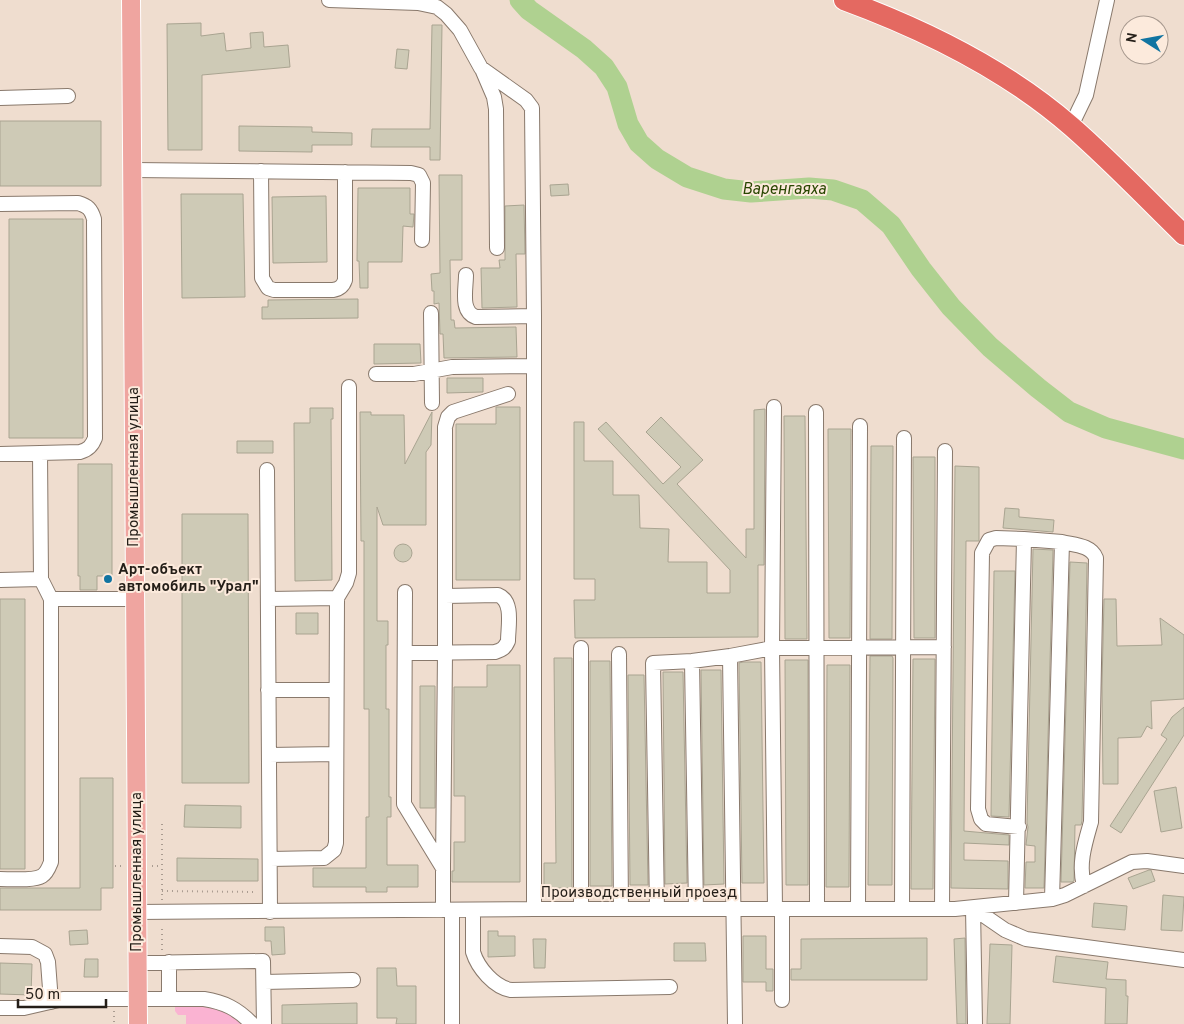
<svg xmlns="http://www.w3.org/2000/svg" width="1184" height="1024" font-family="Overpass,sans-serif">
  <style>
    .green { fill: #fab3d2 }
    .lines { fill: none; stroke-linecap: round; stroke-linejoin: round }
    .river { stroke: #afd190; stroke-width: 21 }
    .building { fill: #cecab6; stroke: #a9a491 }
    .minor-casing { stroke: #89796c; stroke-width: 16 }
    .major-casing { stroke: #fff; stroke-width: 20 }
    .highway-casing { stroke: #fff; stroke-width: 22 }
    .path { stroke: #aa9c91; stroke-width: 2; stroke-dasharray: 1 4; stroke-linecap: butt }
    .minor { stroke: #fff; stroke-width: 14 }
    .major { stroke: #efa5a0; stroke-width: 18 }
    .highway { stroke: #e46961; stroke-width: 20 }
    .poi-dot { fill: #1174a1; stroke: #fceadc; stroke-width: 2 }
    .labels { text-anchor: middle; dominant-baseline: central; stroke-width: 4; stroke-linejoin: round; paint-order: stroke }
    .street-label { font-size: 15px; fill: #241e18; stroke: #fceadc }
    .poi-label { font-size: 15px; font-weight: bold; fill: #241e18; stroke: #fceadc; text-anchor: start }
    .water-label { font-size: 16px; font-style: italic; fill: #294600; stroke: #fceadc }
  </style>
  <rect width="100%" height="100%" fill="#efddcf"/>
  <!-- green -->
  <path class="green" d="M217 1004 246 1024H186V1015H178L175 1011V1005Z"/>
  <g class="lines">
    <!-- river -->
    <path class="river" d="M520 0 529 10 584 49 604 67 617 87 628 124 639 143 657 159 687 177 724 189 751 192 809 188 833 190 862 200 891 225 921 269 951 307 990 347 1038 388 1069 412 1106 428 1184 449"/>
  </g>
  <!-- building -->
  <path class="building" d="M201 23V36L224 33 226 51 251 48 250 33 263 32 264 47 288 45 290 67 202 75V150H168L167 24Z
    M432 25H442L440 160H430V147H371L372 129H430Z
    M397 49 409 50 407 69 395 68Z
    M0 121H101V186H0Z
    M239 126 312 127V132L352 133V145H312V152L239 151Z
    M439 175H462V260H450L451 320H454L455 328 516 327 517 357 444 358 443 334H440L439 303 434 304V291H432L431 274 440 273Z
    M568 184 569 195 551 196 550 185Z
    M358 188H410V214H414L413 227 403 226 402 262H368V288H360L359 261H357Z
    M181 194H243L245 297 182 298Z
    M326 196 327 262 273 263 272 197Z
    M524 205 525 254H516L517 307 482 308 481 268H500L499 260H505V206Z
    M9 219H83V438H9Z
    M358 299V318L262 319V307H268V300Z
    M374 344H420L421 363 374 364Z
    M447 378H483V392L447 393Z
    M496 407H520V580H456V424H496Z
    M310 408H333V419H331L332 580 295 581 294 423H310Z
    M765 409 764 565H758V637L575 638 574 600H595V579H574V422H584V461H613V495H639L640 528 669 529 668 562H707V593H730V570L598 429 606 422 663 484 681 467 646 432 661 417 703 460 677 484 746 558V529H754V410Z
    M360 412H371V415H404L405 464 432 412 431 445 426 452V525H383L377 507V621H388V645H386V709H389V797H391V817H387V865H418V887H387V892H366V887H313V868H366V817H369V709H364V541H361Z
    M784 416H805L807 639H785Z
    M828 429H851L850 638H829Z
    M237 441H273V453H237Z
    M871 446H893L892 639H870Z
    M913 457H935V638H914Z
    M78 464H112V576H97V590H80V576H78Z
    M955 466 979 467V541H966L964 831 1009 835V845L964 843V860L1008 861V889L951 888Z
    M1005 508 1019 509V517L1054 520 1053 532 1003 528Z
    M182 514H248L249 783H182Z
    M394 553a9 9 0 1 1 18 0a9 9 0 1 1-18 0Z
    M1033 549 1053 550 1044 888H1025L1026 862H1035V846L1026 845 1028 827 1027 823Z
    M1070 562 1087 563 1082 821 1081 825H1075L1074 881 1072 882H1061Z
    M994 571H1015L1009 817 991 816Z
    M0 599H25V869H0Z
    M1104 599H1116L1117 646 1162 645 1160 618 1184 635V699L1151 701 1152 729 1147 726 1141 737 1118 738V784H1103L1102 685Z
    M296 613H318V634H296Z
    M870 656H892L893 658 892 885H868Z
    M554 658H572V888H544V863H556Z
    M913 659H935L933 889H911Z
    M785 660H808V885H786Z
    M590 661H610L612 886H590Z
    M743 662H761L764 883H742L739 663Z
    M487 665H520V882H452V871H454V842H465V796H454V687H487Z
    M827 665H850L849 887H826Z
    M701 670H721L724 884 704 885Z
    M663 672H683L687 883 665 884Z
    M628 675H644L648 885H630Z
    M420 686H435V808H420Z
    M1184 707V735L1121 833 1110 826 1167 739 1161 735 1172 717Z
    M80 778H113V888H101V910H0V888H80Z
    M1176 787 1182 828 1161 832 1154 791Z
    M185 805 241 806V828L184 827Z
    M177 858 258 859V881H177Z
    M1149 870H1151L1155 881 1133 889 1128 878Z
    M1163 895 1184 897 1182 931 1161 930Z
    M1094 903 1127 906 1125 930 1092 927Z
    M265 927H284L285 954 272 955 271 941H265Z
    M87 930 88 944 70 945 69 931Z
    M488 931H498V936H515V956L488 957Z
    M743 936H766V969H773V991H766V982H743Z
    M927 938V980H791V969H801V939Z
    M965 938 966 1024H957L954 939Z
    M533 939H546L545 968H534Z
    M674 943H705L706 961H674Z
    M990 944 1012 945 1010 1024H987Z
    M1056 956 1108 962 1106 979 1126 980V996H1128L1127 1024H1105L1106 988 1053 982Z
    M85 959H98V977H84Z
    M0 963 32 964 31 995 0 994Z
    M377 968H396L397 986H416V1024H396L397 1018H377Z
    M357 1003V1024H282V1005Z"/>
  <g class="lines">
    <!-- minor casing -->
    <g class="minor-casing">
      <path id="minor" d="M329 0 418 3 437 7 446 14 460 30 481 68 526 100 532 108 534 316V909
        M482 69 494 97 496 109 497 248
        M0 98 68 96
        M1071 126 1086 95 1107 0
        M133 170 411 173 419 175 423 183 422 240
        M261 171 262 278 268 288 274 290H333C340 289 343 286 345 280V172
        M0 204 78 203C88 206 91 209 94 219L95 438C92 446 88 450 80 452L0 454
        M466 275C466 289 460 312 476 317L534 316
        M431 313 432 403
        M376 374H414L452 367 534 366
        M774 407 772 648 775 909
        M816 412 817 909
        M40 453 41 579
        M267 470 270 912
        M1062 542C1074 545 1091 545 1096 558L1091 822C1085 843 1078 864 1084 886
        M0 580 41 579 51 599V862C49 867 47 873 42 876 34 881 10 879 0 879
        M405 592 404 804 443 868V910
        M337 598 346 583 349 573V387
        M51 599H135
        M269 599 337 598 336 843 334 850 324 858 270 859
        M581 648V909
        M405 653 495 652C502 650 505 648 508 641 508 627 514 601 498 595L445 596
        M619 654 621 909
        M730 656 735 1024
        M692 661 696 909
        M268 690H336
        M269 755 336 754
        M1019 827 986 824 981 819 978 809 982 553 989 540 996 538 1024 539
        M443 868 445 653V427L448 417 453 412 508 394
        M1016 903 1024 539 1062 542 1052 899
        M973 908 1005 930 1026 939 1184 960
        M973 908 975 1024
        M657 909 653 663 692 661 730 656 772 648 944 647
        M782 909V1000
        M858 909 860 426
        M902 909 904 438
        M942 909 945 451
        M473 910V952C478 968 494 987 511 990L670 987
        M137 912 534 909H955L1052 899 1065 895 1132 862 1147 861 1184 866
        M0 946 32 947 45 954 48 962 51 1002
        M169 962V999
        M137 963 263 961 264 1024
        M264 982 353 980
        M0 1008H24L63 999H204C224 1002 238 1009 252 1024
        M452 1024V910"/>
    </g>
    <!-- major casing -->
    <g class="major-casing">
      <path id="major" d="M131 0 138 1024"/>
    </g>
    <!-- highway casing -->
    <g class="highway-casing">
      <path id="highway" d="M844 0C923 29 1008 71 1072 127 1111 161 1147 199 1184 235"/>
    </g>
    <!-- path -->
    <path class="path" d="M115 866H122
      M152 866H162
      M162 891 257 892
      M162 900V824
      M162 950V925
      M114 1011V1024"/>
    <!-- minor -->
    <use href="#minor" class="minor"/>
    <!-- major -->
    <use href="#major" class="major"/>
    <!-- highway -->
    <use href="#highway" class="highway"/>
  </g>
  <!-- markers -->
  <circle class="poi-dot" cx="108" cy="579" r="5"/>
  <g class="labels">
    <!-- street labels -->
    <g class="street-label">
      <text transform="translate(134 467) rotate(-90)">Промышленная улица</text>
      <text transform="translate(137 872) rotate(-90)">Промышленная улица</text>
      <text x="639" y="893">Производственный проезд</text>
    </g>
    <!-- poi labels -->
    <g class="poi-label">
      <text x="118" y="570">Арт-объект<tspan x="118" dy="17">автомобиль "Урал"</tspan></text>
    </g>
    <!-- water labels -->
    <g class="water-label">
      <text x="784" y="190">Варенгаяха</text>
    </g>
  </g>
  <!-- north arrow -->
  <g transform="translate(1144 40) rotate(281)"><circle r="24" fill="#fceadc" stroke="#a6988e"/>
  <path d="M0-4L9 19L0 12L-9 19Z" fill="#1174a1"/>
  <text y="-8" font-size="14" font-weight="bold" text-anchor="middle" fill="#241e18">N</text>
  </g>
  <!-- scale -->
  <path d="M18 999v8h88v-8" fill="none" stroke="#241e18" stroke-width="2.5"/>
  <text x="25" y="999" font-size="15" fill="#241e18" stroke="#fceadc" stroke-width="4" paint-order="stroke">50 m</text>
</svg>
